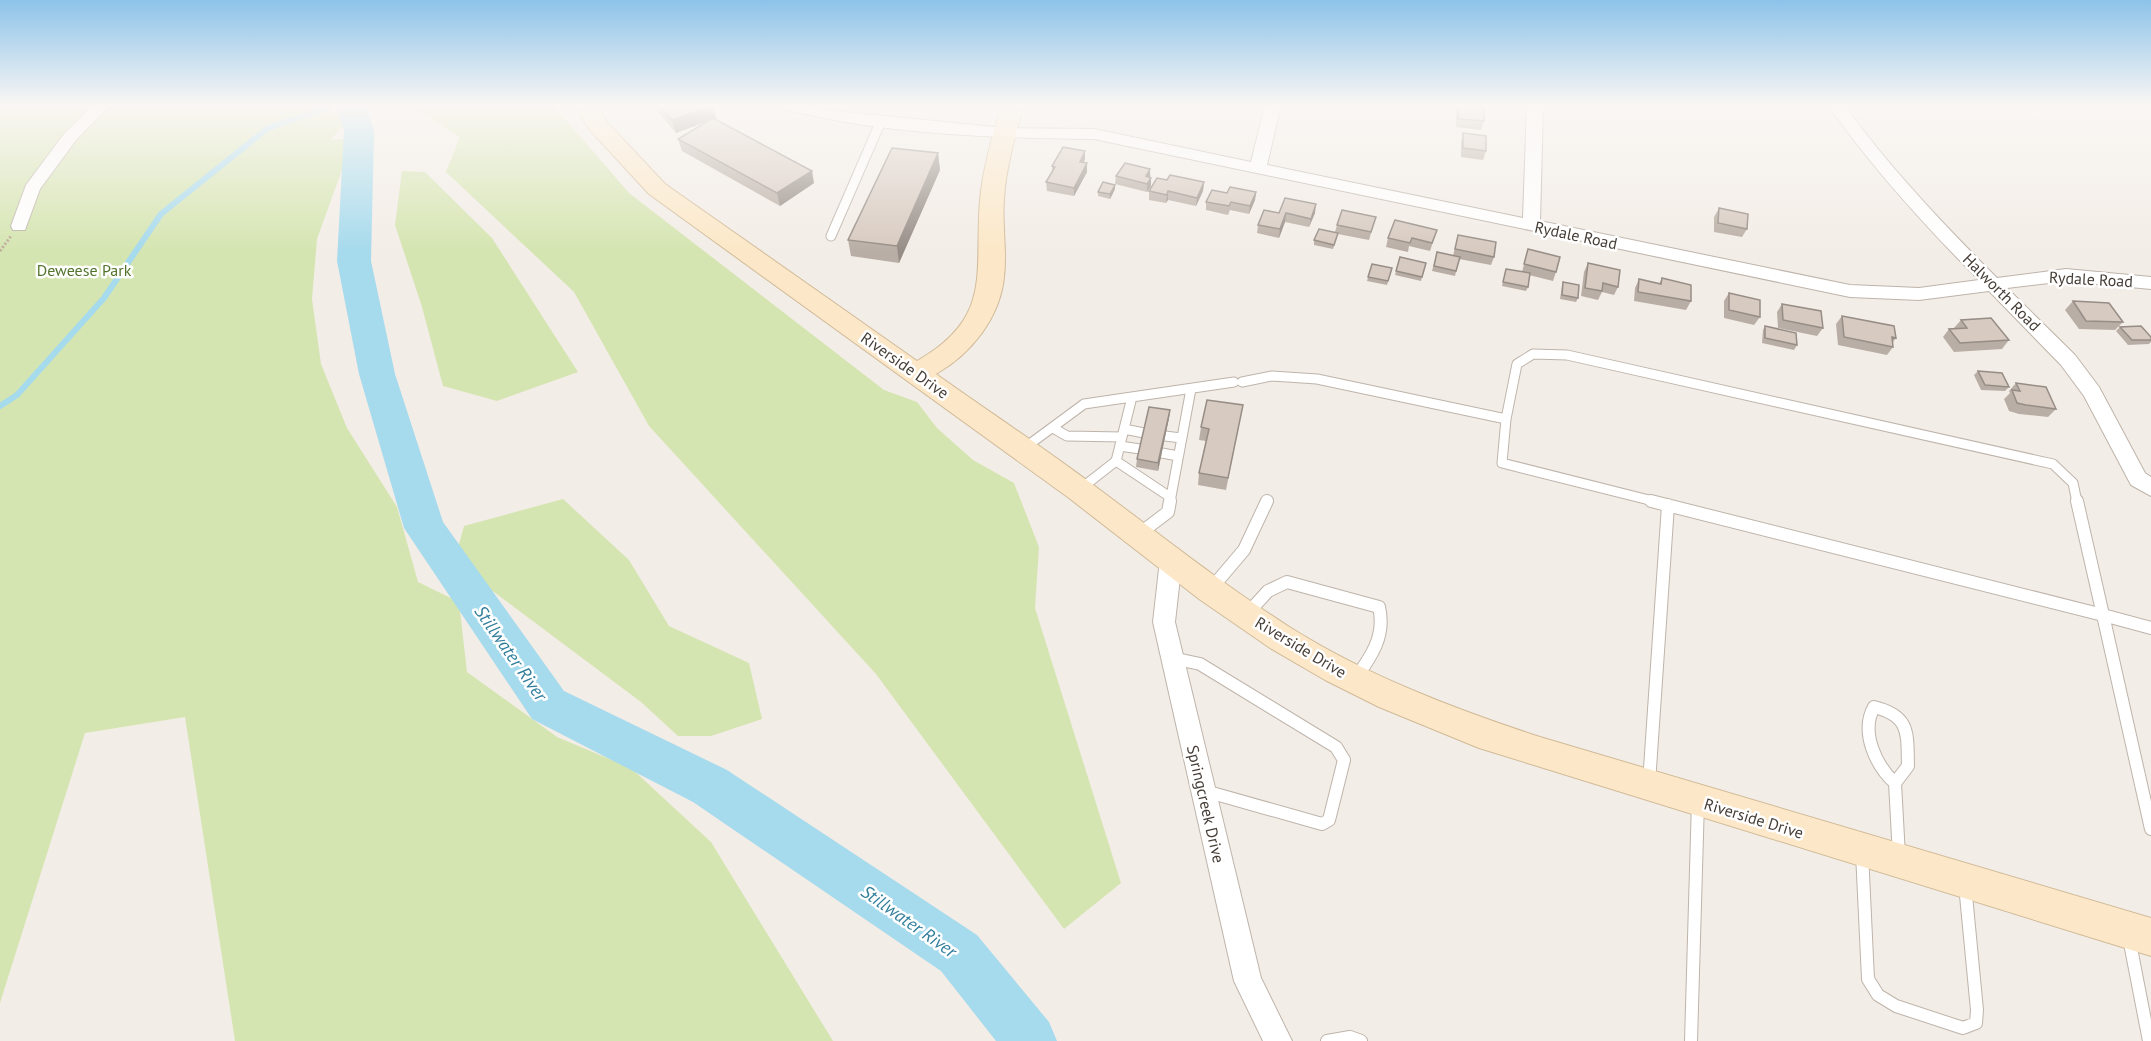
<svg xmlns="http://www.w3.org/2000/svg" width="2151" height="1041" font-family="'PT Sans',sans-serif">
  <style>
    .green { fill: #d5e5b1 }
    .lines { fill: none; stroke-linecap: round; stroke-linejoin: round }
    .stream { stroke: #a6daed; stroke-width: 6 }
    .river { fill: #a6daed; fill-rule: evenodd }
    .lane-far1-casing { stroke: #beb4aa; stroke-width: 11 }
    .lane-casing { stroke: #beb4aa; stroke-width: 14 }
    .street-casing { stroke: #beb4aa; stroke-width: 2 }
    .secondary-casing { stroke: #d0ba98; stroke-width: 2 }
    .path { stroke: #bfad9c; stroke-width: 3; stroke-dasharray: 2 2; stroke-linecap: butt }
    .lane-far1 { stroke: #fff; stroke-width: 9 }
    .lane { stroke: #fff; stroke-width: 12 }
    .street { fill: #fff; fill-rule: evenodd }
    .secondary { fill: #fce8c8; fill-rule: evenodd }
    .wall { fill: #b9aea5 }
    .shaded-wall { fill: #968d86 }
    .building { fill: #d7cac0; stroke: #968d86; stroke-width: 1.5 }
    .labels { text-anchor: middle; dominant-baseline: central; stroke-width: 5; stroke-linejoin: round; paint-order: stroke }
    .street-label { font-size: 16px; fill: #453d36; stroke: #fff }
    .park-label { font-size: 16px; fill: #52742c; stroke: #fff }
    .water-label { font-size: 18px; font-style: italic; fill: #317e9c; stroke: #fff }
  </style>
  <rect width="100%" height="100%" fill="#f3ede7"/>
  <!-- green -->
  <path class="green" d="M0 105H313L350 119 330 140 363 138 367 154 343 167 317 239 312 299 321 364 347 428 397 507 418 582 459 602 467 672 557 737 631 768 711 842 833 1041H235L185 717 85 733 0 1003Z
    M410 105H553L629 193 884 390 917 402 937 428 973 460 1014 483 1039 547 1035 608 1121 883 1064 929 876 674 649 426 574 292 446 172 460 137Z
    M402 171 425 172 492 238 578 372 497 401 443 386 422 307 395 225Z
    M563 499 629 560 669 626 749 663 762 719 711 736H678L641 702 454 562 464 526Z"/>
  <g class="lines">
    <!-- stream -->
    <path class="stream" d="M0 406 17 395 104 298 161 214 268 128 335 105"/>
    <!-- river -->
    <path class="river" d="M336 105H366L374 131 371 261 395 374 443 522 564 691 727 770 977 935 1049 1022 1057 1041H996L941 971 693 802 532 719 404 528 359 374 337 261 344 131Z"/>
    <!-- lane-far1 casing -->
    <g class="lane-far1-casing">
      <path id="lane-far1" d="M831 236 881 121
        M1242 382 1272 376 1317 379 1506 419
        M1053 428 1067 436 1122 437
        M1124 429 1144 433
        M1165 436 1181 438
        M1120 446 1140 449
        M1023 449 1084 404 1234 382
        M1162 453 1178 456
        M1116 461 1170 497
        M1079 490 1116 461 1132 397
        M1170 502 1191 389
        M1657 502 1502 463 1506 419 1517 364 1533 354 1567 355 2053 464 2073 483 2077 502"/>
    </g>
    <!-- lane casing -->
    <g class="lane-casing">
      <path id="lane" d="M1651 501 2103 615
        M2077 501 2103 615
        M1139 534 1168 512 1170 501
        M1210 590 1244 550 1267 501
        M1247 614 1268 591 1287 582 1379 607C1386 636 1371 657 1355 679
        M2103 615 2151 628
        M2103 615 2151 829
        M1172 658 1200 664 1336 747 1344 760 1329 820 1322 824 1205 791
        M1874 707C1911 716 1907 734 1908 766L1895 783C1876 766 1860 732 1874 707Z
        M1649 783 1668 505
        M1895 783 1899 856
        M1862 853 1868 979 1878 995 1896 1006 1963 1028 1976 1023 1977 1010 1965 885
        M2129 938 2149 1041
        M1327 1041 1350 1037 1361 1041
        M1691 1041 1698 801"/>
    </g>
    <!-- street casing -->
    <g class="street-casing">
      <path id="street" d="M93 105H110L76 140 40 189 25 230H13L11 226 26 185 64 134Z
        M776 105H803L824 110 1004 128 1094 129 1251 162 1265 105H1281L1267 165 1523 218 1527 105H1543L1540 221 1850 285 1919 288 1979 280C1924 225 1873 169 1828 105H1844C1890 168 1942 223 1997 278L2066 269 2151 277V289L2066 281 2007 288 2075 355 2099 387 2145 473 2151 477V496L2131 485 2084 396 2061 365 1989 291 1919 300 1850 297 1094 139C989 138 880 134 779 108Z
        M1171 551 1179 554 1182 560 1175 622 1261 978 1292 1041H1263L1234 981 1153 622 1160 560 1163 554Z"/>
    </g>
    <!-- secondary casing -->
    <g class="secondary-casing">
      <path id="secondary" d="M575 105H597L606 121 665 184 917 361C994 317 974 272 980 200 983 168 992 136 1002 105H1024C1015 136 1006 167 1004 199 1002 225 1007 251 1004 277 1000 318 971 354 936 374 988 411 1041 446 1092 484 1158 533 1222 584 1291 628 1368 676 1454 709 1540 737L2151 918V956L1479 748 1379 707 1325 680 1270 648 1199 599 1069 498 649 194 589 129Z"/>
    </g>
    <!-- path -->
    <path class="path" d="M0 251 11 236"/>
    <!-- lane-far1 -->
    <use href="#lane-far1" class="lane-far1"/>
    <!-- lane -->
    <use href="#lane" class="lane"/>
    <!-- street -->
    <use href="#street" class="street"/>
    <!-- secondary -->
    <use href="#secondary" class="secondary"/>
  </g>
  <!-- wall -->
  <path class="wall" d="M652 105H713L716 118H714L814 183 780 206 682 151 678 139 708 121 676 133Z
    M1456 105H1484V121L1481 130 1456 127Z
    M1463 133 1486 151 1483 160 1461 157V142Z
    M938 153 940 170 899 263 851 256 848 240Z
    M1085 159 1084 162 1087 163V172L1074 196 1047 191 1046 182 1052 172V166Z
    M1150 169 1151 186 1147 192 1115 184 1116 176Z
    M1167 180 1204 182 1203 191 1196 206 1168 200 1166 203 1149 200V191Z
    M1115 185V189L1110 199 1098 196V192Z
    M1256 192 1255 200 1249 214 1230 210 1228 215 1206 210V202Z
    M1719 208 1747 229 1742 237 1714 232V217Z
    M1279 213H1315L1309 227 1285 222 1279 238 1257 233 1258 225Z
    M1376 217 1369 240 1338 234 1333 249 1314 245V240L1335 232 1337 225Z
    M1437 230 1430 251 1409 246 1408 252 1386 247 1388 238Z
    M1458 235 1494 257 1491 265 1459 259 1455 276 1432 271 1437 252 1453 256Z
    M1528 249 1556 272 1553 281 1529 275 1528 287 1526 291 1502 286 1506 269 1522 272Z
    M1400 257 1426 263 1421 281 1395 275Z
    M1588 263 1618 287 1614 295 1602 292 1598 300 1581 296 1584 272Z
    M1372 264 1392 268 1387 285 1367 281Z
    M1662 278 1691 301 1686 310 1634 301 1635 288 1639 279 1659 284Z
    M1563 282 1578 298 1576 302 1560 299 1562 286Z
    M1729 293 1760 317 1754 325 1724 318V301Z
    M2073 301 2123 322 2115 330 2079 329 2065 310Z
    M1782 304 1823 328 1817 336 1778 328 1777 312Z
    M1842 316 1896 338 1893 342V347L1887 355 1838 345 1836 324Z
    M1961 320 2009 340 2002 349 1954 352 1943 337 1949 329 1954 328Z
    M1765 326 1797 345 1794 350 1762 343 1763 330Z
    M2120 327 2151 337V342L2149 344 2128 345 2116 331Z
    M1978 371 2009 387 2005 391 1981 390 1974 375Z
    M2016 383 2056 409 2048 417 2019 414 2009 411 2004 399 2010 393 2009 391Z
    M1243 405 1226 490 1198 485 1199 473 1206 441 1199 440 1201 427Z
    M1170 410 1169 418 1158 471 1136 467 1137 459Z"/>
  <!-- shaded-wall -->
  <path class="shaded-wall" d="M713 105 716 118 676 133 672 120Z
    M1085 151V159L1080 170V162Z
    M938 153 940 170 899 263 897 246Z
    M1087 163V172L1074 196V188Z
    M1150 169V178L1145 185 1146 176Z
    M812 171 814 183 780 206 777 193Z
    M1151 178V186L1147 192V184Z
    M1204 182 1203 191 1196 206 1197 198Z
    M1115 185V189L1110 199V194Z
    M1168 191V200L1166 203 1167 195Z
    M1256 192 1255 200 1249 214 1250 206Z
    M1316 204 1315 213 1309 227 1311 219Z
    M1286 213 1285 222 1279 238 1280 229Z
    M1170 410 1169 418 1158 471V463Z"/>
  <!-- building -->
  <path class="building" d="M659 105H713L672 120Z
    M1458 105H1484V121L1458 119Z
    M713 118 812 171 777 193 678 139Z
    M1463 133 1486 136V151L1463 148Z
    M1063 147 1085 151 1080 162 1087 163 1074 188 1046 182 1055 167 1052 166Z
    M892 148 938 153 897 246 848 240Z
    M1125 163 1150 169 1146 176 1151 178 1147 184 1116 176Z
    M1170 175 1204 182 1197 198 1168 191 1167 195 1149 191 1157 178 1167 180Z
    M1103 182 1115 185 1110 194 1098 192Z
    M1230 187 1256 192 1250 206 1231 202 1229 206 1206 202 1212 190 1227 193Z
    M1285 198 1316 204 1311 219 1286 213 1280 229 1258 225 1264 210 1279 213Z
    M1719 208 1748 214 1747 229 1718 223Z
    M1342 210 1376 217 1371 232 1337 225Z
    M1395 220 1437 230 1432 243 1412 238 1410 243 1388 238Z
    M1319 229 1338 233 1334 245 1314 240Z
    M1458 235 1496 242 1494 257 1455 249Z
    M1528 249 1560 257 1556 272 1524 264Z
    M1437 252 1460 257 1456 271 1434 266Z
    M1400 257 1426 263 1422 277 1396 271Z
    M1588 263 1620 270 1618 287 1603 283 1602 291 1585 288Z
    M1372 264 1392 268 1388 281 1368 277Z
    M1506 269 1530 273 1528 287 1503 282Z
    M1662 278 1691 285V301L1638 292 1639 279 1661 284Z
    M1563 282 1579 285 1578 298 1562 295Z
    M1729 293 1760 300V317L1729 310Z
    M2073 301 2109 303 2123 322 2086 321Z
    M1782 304 1821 311 1823 328 1783 320Z
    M1842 316 1894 326 1896 338 1892 337 1893 347 1844 337Z
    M1991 318 2009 340 1960 343 1949 329 1967 328 1961 320Z
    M1765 326 1796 333 1797 345 1765 338Z
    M2141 326 2151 337V340H2132L2120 327Z
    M1978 371 2002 373 2009 387 1985 385Z
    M2016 383 2046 387 2056 409 2026 405 2017 403 2012 390 2020 391Z
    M1207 400 1243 405 1228 478 1199 473 1209 429 1201 427Z
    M1149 407 1170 410 1158 463 1137 459Z"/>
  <!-- sky -->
  <linearGradient id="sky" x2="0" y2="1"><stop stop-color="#8dc3ea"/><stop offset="0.42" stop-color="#faf7f4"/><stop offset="1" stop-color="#faf7f4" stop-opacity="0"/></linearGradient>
  <rect width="2151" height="251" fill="url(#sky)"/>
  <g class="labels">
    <!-- street labels -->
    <g class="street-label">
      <text transform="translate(1576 235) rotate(12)">Rydale Road</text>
      <text transform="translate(2091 279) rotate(3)">Rydale Road</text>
      <text transform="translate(2002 292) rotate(45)">Halworth Road</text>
      <text transform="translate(905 365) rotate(35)">Riverside Drive</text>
      <text transform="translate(1301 647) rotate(31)">Riverside Drive</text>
      <text transform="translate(1206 804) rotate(77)">Springcreek Drive</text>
      <text transform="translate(1754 818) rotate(17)">Riverside Drive</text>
    </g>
    <!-- park labels -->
    <g class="park-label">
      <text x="84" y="270">Deweese Park</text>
    </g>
    <!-- water labels -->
    <g class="water-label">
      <text transform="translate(511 653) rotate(55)">Stillwater River</text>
      <text transform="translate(909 921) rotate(35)">Stillwater River</text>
    </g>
  </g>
</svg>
